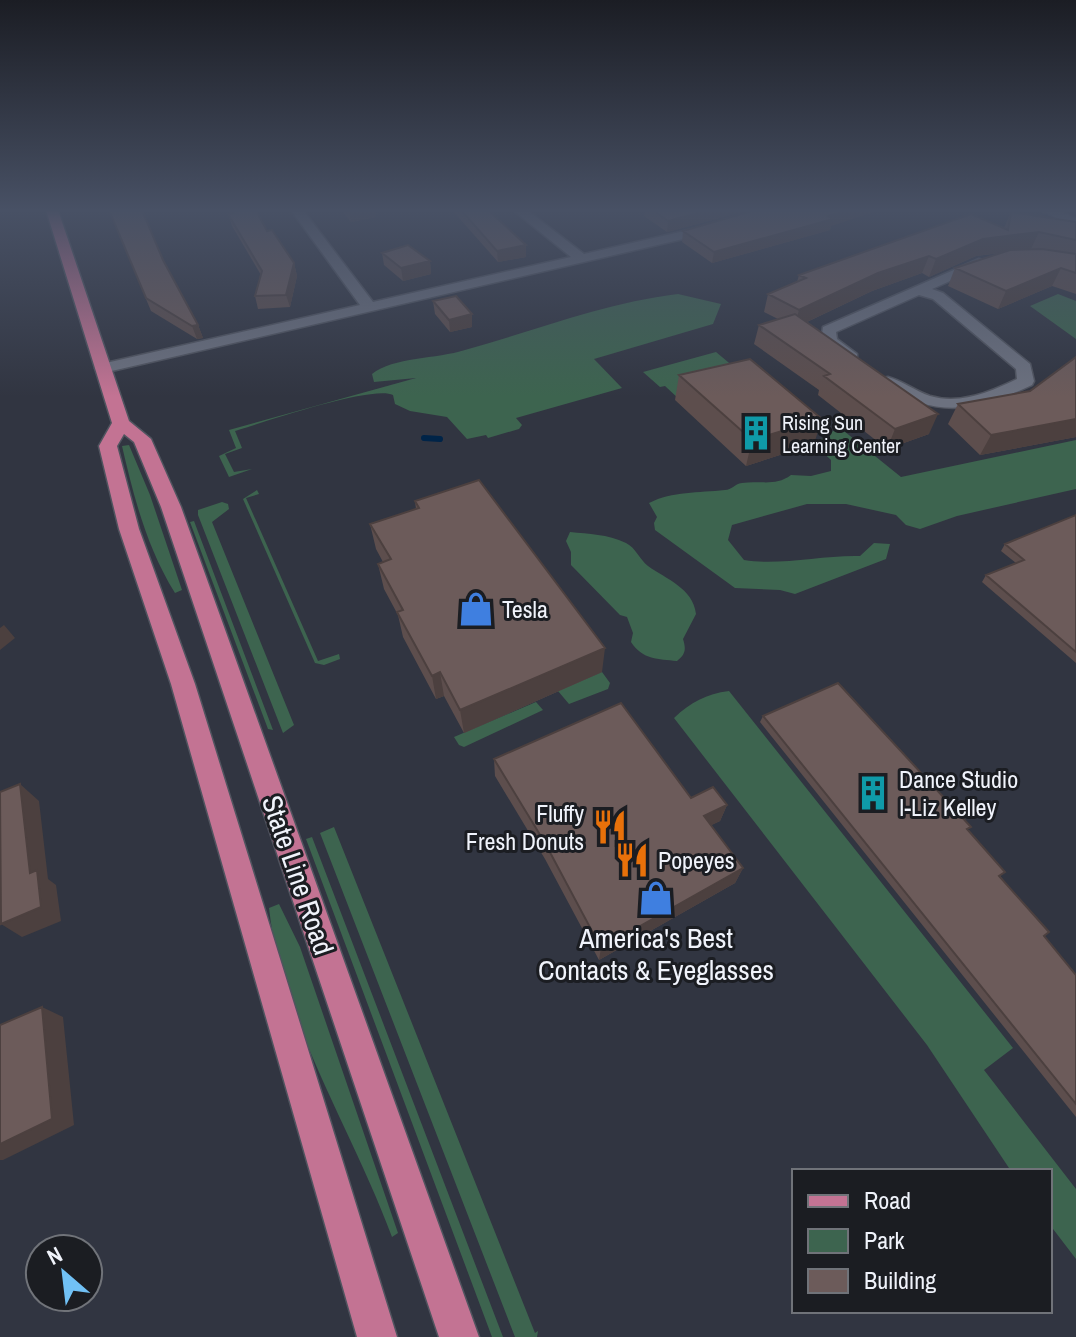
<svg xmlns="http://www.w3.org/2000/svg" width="1076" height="1337" font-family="'Archivo Narrow',sans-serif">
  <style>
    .green { fill: #3d644f }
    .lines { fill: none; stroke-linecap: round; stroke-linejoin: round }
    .stream { stroke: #002448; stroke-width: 6 }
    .minor-casing { stroke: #50545f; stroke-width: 3 }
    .major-casing { stroke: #50545f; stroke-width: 3 }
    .minor { fill: #6c717f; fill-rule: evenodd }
    .major { fill: #c37393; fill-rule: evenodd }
    .wall { fill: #5d4e4d }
    .shaded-wall { fill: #4c403f }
    .building { fill: #6c5b5a; stroke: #4c403f; stroke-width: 2 }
    .labels { text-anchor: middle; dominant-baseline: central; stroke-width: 6; stroke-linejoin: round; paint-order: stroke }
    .far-poi-label { font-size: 20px; fill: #f0f3fb; stroke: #1b1d22; text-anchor: start }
    .poi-label { font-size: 24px; fill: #f0f3fb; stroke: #1b1d22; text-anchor: start }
    .near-street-label { font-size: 28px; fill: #f0f3fb; stroke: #1b1d22 }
    .near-poi-label { font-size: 28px; fill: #f0f3fb; stroke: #1b1d22 }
  </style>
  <rect width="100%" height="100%" fill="#313541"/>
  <!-- green -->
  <path class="green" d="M678 294 721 304 713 324 594 359 622 388 516 418 522 425 519 429 488 438 486 435 467 439 447 417 410 411 395 404 393 395C372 385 262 423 235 431L242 448 225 454 234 472 252 469 229 477 219 456 236 448 229 430 416 378 374 382 372 374C393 357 437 359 465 350 537 330 604 303 678 294Z
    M1058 294 1076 301V339L1030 306Z
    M716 352 752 382 679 399 665 386 660 387 643 372Z
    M839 427 901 477 1076 440V489L957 516 920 529 906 525 896 515 846 504H807L732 525 728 540 744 560C779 566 822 555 860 556L874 543 890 544 886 559 795 594 780 590 735 588 655 530 654 523 657 517 649 503C673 491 698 493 725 490 732 490 734 484 742 483 760 480 775 487 791 475L811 476 831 471V460L814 444Z
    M129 445 150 495 182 590 175 593C147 548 134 498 122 446Z
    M257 490 259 494 246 498 318 661 339 654 340 659 324 665 315 663 243 499Z
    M222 502 228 504 229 509 212 522 294 725 283 733 198 515V510Z
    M194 521 273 730 268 729 190 522Z
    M570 532C589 534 607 534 626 543 636 548 640 560 648 566 666 579 693 588 696 614L683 639C686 649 686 654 677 661 658 659 643 660 631 642L633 633 627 617 620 615 571 565V552L566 541Z
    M602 672 610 683 608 689 569 704 558 691Z
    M729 691 1013 1048 984 1070 1076 1189V1259L1050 1225V1171H1011L927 1045 674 718C691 702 706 694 729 691Z
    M536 702 543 710 464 747 459 745 454 737Z
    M334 827 535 1333 538 1331 537 1337H515L320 833Z
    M312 837 503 1337H492L306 839Z
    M279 904 300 947 398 1233 392 1237C353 1131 281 1021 269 908Z"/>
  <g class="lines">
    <!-- stream -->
    <path class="stream" d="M424 438 440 439"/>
    <!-- minor casing -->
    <g class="minor-casing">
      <path id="minor" d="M291 210H303L373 302 571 257 513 210H527L584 254 715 224 761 210H780L718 231 103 373 97 371 95 368 97 365 360 305Z
        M1040 210H1056L1076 218V227Z
        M979 259 984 260V266L932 289 943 293 1030 364 1034 381 1032 385C975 412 938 418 882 386L880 382 882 378 888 377C903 381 915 391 930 396 960 405 990 392 1017 379L1016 369 933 299 919 295 836 332 837 339 857 354V360H845L821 341 823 327Z"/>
    </g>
    <!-- major casing -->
    <g class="major-casing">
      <path id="major" d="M46 210H58L129 421 151 439 181 507 479 1337H439L161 507 134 442 124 434 117 446 139 529 195 684 397 1337H357L171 684 119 529 99 446 112 423Z"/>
    </g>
    <!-- minor -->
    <use href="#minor" class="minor"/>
    <!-- major -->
    <use href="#major" class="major"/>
  </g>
  <!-- wall -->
  <path class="wall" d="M109 210 163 260 198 325 203 338 197 339 151 311Z
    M228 210H256L267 231 294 263 297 276 290 307 258 309 255 296 261 275 232 226 228 214H230Z
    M341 210H375L376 217 351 222Z
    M452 210H488L526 245V257L498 262Z
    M645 210H750L667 232 644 216Z
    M1011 212 1076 222V294L1052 286 998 309 948 286 955 268 1001 253 976 256 929 277 922 273 872 291 807 322 929 434 887 449 818 395 819 390 754 344 759 325 778 319 764 312 768 294 797 282 799 275 1004 228Z
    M831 226 830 230 712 263 682 242 683 231Z
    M382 253 430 261 431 274 403 281 384 265Z
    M433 301 472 327 450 332 435 314Z
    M1076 357V437L980 455 948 424 958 404 1030 391Z
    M679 375 814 444 746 466 675 400Z
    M415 501 602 672 464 733 444 696 436 699 403 637 398 615 384 589 378 564 383 562 376 549 370 524 416 509Z
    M1076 515V663L982 582 986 575 1016 563 1001 551 1005 544Z
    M763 716 967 830 1044 936 1076 975V1117L760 722Z
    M494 759 727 805 720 821 711 825 743 868 735 883 599 960 545 859 495 776Z"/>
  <!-- shaded-wall -->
  <path class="shaded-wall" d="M349 210H375L376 217 351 222Z
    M709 210H750L667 232 668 221Z
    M848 210H880L831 226 830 230 712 263 714 252Z
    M1039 232 1031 249 976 256 929 277 936 259 983 239Z
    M526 245V257L498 262 497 251Z
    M929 256 922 273 872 291 794 328 799 310 878 273Z
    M430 261 431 274 403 281 401 268Z
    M294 263 297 276 290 307 286 295Z
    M1061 268 1052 286 998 309 1006 291Z
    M472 314V327L450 332 449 320Z
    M198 325 203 338 197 339 192 326Z
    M938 414 929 434 887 449 895 429Z
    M822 419 814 444 746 466 752 440Z
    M1076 419V437L980 455 991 435Z
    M4 625 15 638 0 650V628Z
    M605 648 602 672 464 733 460 710Z
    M440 672 444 696 436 699 432 676Z
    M20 784 39 801 48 879 56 885 61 921 22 937 1 924 30 873Z
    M727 805 720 821 698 832 704 816Z
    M743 868 735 883 599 960 601 948Z
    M42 1007 63 1017 74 1125 3 1160H0V1144Z"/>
  <!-- building -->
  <path class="building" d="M109 210H136V211L142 210 163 260 198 325 192 326 146 298Z
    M232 210H256L267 231 272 230 294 263 286 295 255 296 262 271 228 214 234 213Z
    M461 210H488L526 245 497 251Z
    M653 210H709L668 221Z
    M755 210H848L828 216 833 219 714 252 683 231Z
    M1011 212 1076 222V240L1039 232 983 239 936 259 929 256 878 273 799 310 768 294 806 278 799 275 971 214 1008 230Z
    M408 245 430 261 401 268 382 253Z
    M1042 249 1076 254V273L1061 268 1006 291 955 268 1010 250Z
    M456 296 472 314 449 320 433 301Z
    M795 314 938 414 895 429 824 376 830 374 759 325Z
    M1076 357V419L991 435 958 404 1030 391Z
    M750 359 822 419 752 440 679 375Z
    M479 480 605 648 460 710 440 672 432 676 397 612 403 610 378 564 391 559 370 524 419 508 415 501Z
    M1076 515V652L986 575 1024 560 1005 544Z
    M838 683 971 827 967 829 1005 872 999 876 1049 932 1044 936 1076 975V1104L763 716Z
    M621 703 691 798 713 787 727 805 704 816 743 868 601 948 545 843 494 759Z
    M20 784 30 873 37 870 41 907 1 924 0 792Z
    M42 1007 52 1119 0 1144V1025Z"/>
  <!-- sky -->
  <linearGradient id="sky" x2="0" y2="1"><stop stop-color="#1b1d24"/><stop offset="0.53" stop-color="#485165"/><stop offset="1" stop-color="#485165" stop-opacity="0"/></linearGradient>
  <rect width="1076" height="397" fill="url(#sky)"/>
  <!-- icons -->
  <defs>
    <g id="building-bare" transform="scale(2.76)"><path d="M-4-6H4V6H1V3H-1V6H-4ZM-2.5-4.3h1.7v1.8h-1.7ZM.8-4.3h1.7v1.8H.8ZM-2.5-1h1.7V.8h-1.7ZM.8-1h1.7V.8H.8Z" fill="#0f9aa8" stroke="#1b1d22" stroke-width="2.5" paint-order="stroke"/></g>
    <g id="shop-bare" transform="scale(2.76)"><path d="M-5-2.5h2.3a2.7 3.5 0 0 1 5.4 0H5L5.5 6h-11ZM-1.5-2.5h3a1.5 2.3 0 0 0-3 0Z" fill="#3f7fe0" stroke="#1b1d22" stroke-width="2.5" paint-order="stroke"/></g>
    <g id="restaurant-bare" transform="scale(2.76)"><path d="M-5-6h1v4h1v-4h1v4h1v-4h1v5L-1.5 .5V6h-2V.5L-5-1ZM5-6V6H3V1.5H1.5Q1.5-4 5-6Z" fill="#e8710a" stroke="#1b1d22" stroke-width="2.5" paint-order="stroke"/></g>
  </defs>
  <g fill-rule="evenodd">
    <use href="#building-bare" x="756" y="433"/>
    <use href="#shop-bare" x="476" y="609"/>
    <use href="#building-bare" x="873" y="793"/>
    <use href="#restaurant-bare" x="610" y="827"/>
    <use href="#restaurant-bare" x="632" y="860"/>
    <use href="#shop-bare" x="656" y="898"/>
  </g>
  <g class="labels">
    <!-- far-poi labels -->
    <g class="far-poi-label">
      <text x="782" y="422">Rising Sun<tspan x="782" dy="23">Learning Center</tspan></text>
    </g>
    <!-- poi labels -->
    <g class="poi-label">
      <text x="502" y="609">Tesla</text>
      <text x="899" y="779">Dance Studio<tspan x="899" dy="28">I-Liz Kelley</tspan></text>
      <text x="584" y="813" text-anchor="end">Fluffy<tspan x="584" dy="28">Fresh Donuts</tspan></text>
      <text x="658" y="860">Popeyes</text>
    </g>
    <!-- near-street labels -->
    <g class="near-street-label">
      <text transform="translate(298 875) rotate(71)">State Line Road</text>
    </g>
    <!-- near-poi labels -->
    <g class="near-poi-label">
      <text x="656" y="938">America's Best<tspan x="656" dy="32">Contacts &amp; Eyeglasses</tspan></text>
    </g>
  </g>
  <!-- legend -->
  <rect x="792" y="1169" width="260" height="144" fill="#1b1d22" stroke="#707379" stroke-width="2"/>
  <rect x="808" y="1195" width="40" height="12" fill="#c37393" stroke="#707379" stroke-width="2"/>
  <text x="864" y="1209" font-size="24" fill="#f0f3fb">Road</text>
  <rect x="808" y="1229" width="40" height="24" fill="#3d644f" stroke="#707379" stroke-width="2"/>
  <text x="864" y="1249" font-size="24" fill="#f0f3fb">Park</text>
  <rect x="808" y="1269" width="40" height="24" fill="#6c5b5a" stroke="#707379" stroke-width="2"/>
  <text x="864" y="1289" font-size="24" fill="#f0f3fb">Building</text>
  <!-- north arrow -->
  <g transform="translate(64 1273) rotate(332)"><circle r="38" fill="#1b1d22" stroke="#707379" stroke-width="2"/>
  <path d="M0-6L14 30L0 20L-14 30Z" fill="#71c1f5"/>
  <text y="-12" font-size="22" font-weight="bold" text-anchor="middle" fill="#f0f3fb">N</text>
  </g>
</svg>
